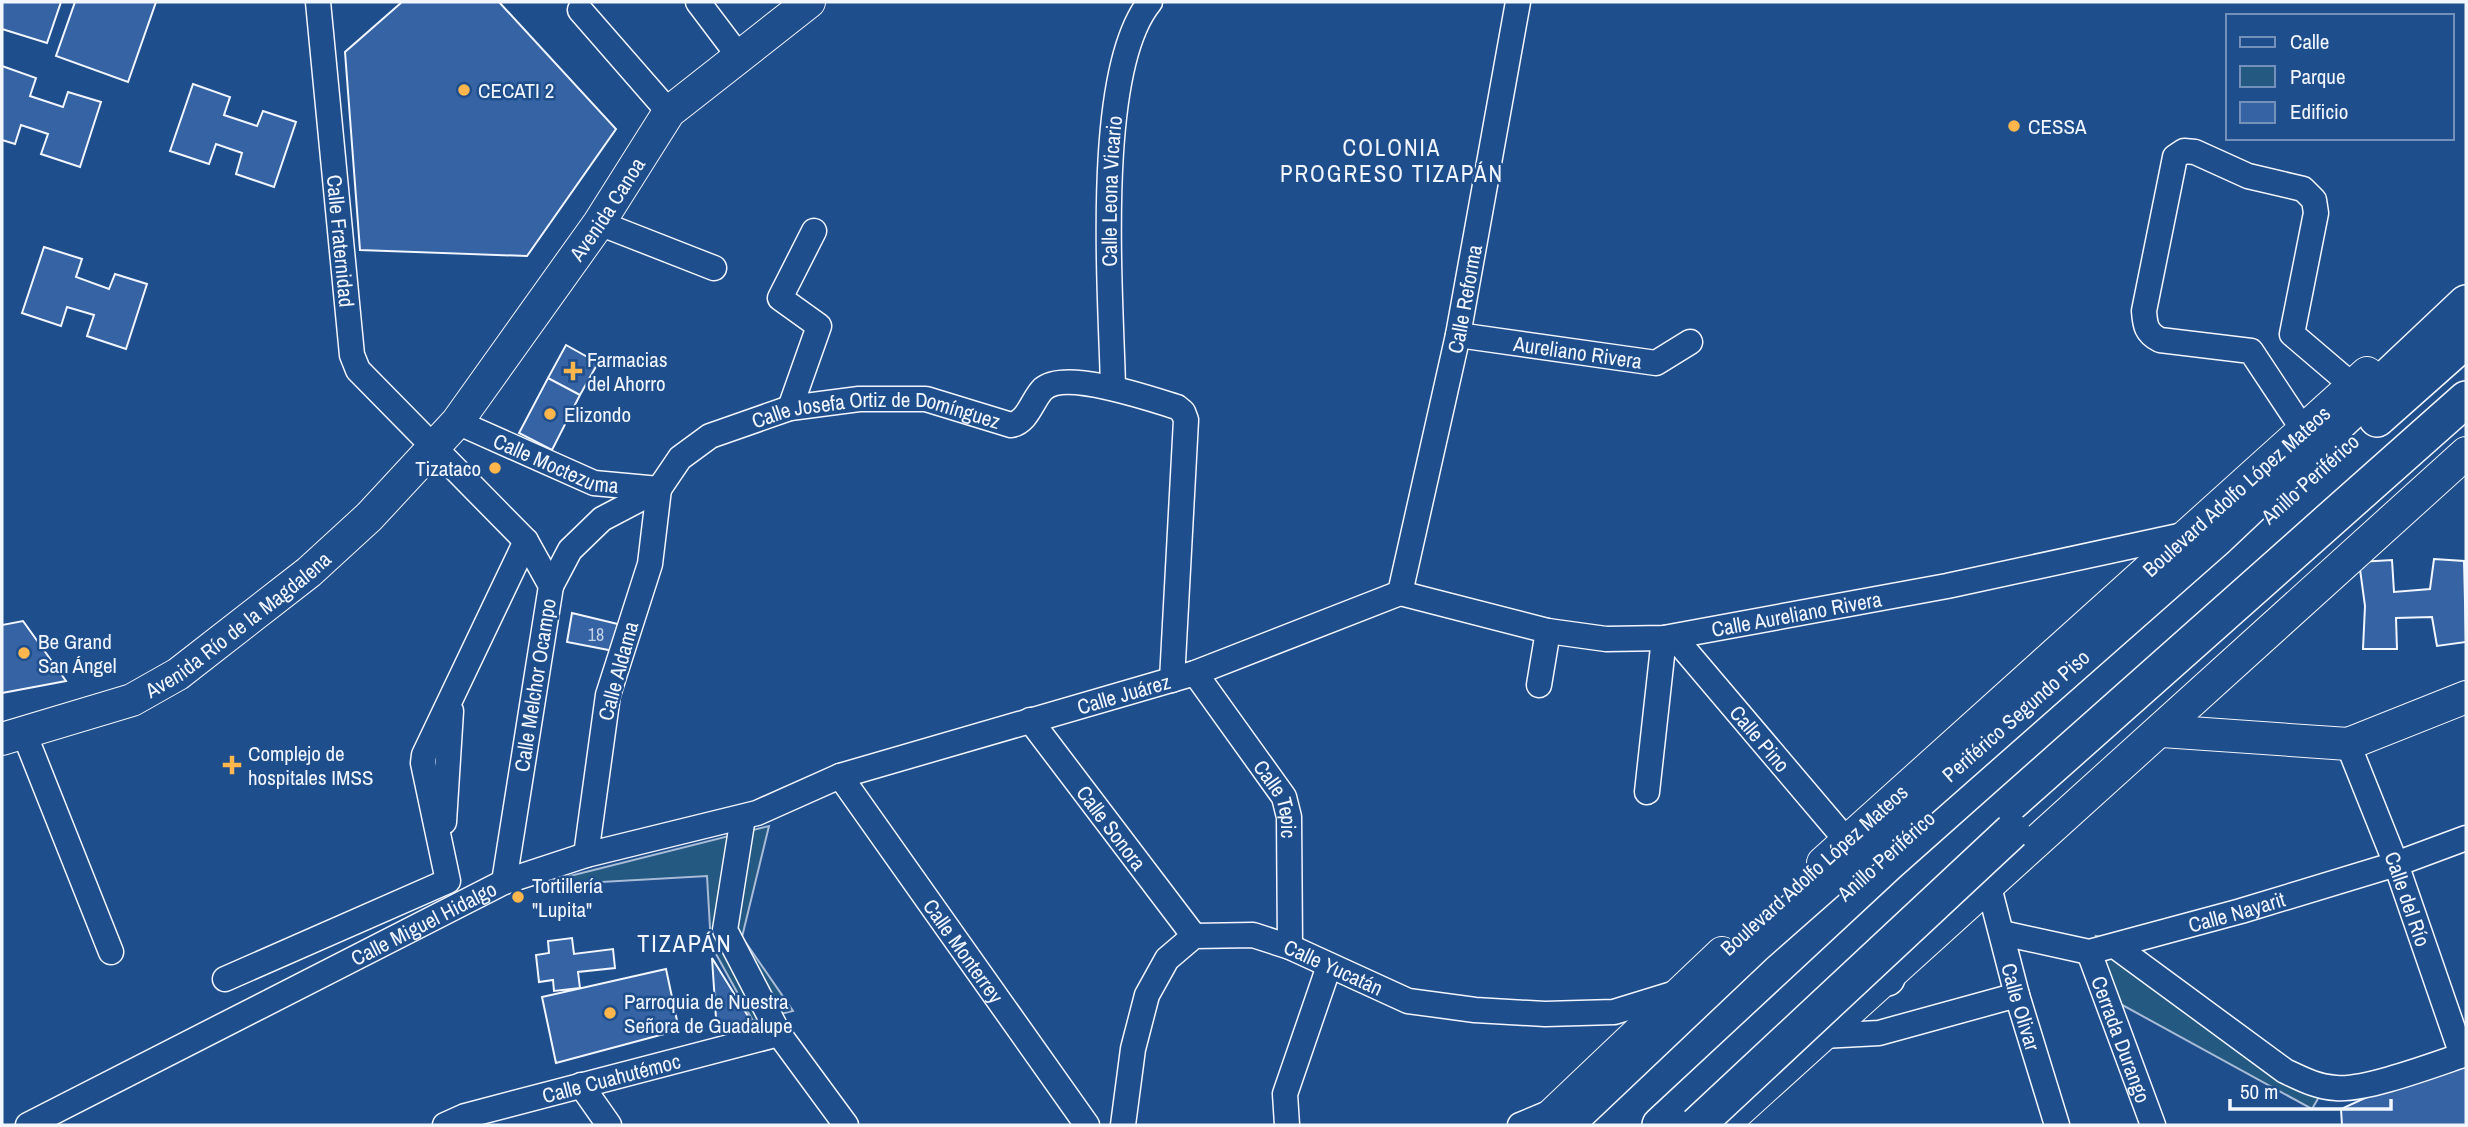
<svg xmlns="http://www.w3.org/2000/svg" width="2468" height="1127" font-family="'Archivo Narrow',sans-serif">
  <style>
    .green { fill: #245a82; stroke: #a8bbd7; stroke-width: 2 }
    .building { fill: #3563a3; stroke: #f2f6ff; stroke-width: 2 }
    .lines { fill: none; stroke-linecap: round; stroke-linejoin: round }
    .minor-casing { stroke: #f2f6ff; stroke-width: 27 }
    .major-casing { stroke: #f2f6ff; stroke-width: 34 }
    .highway-casing { stroke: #f2f6ff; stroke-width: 38 }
    .minor { stroke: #1f4e8c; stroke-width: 24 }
    .major { stroke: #1f4e8c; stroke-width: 32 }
    .highway { stroke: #1f4e8c; stroke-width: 35 }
    .highway-bridge-casing { stroke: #f2f6ff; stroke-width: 38; stroke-linecap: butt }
    .highway-bridge { stroke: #1f4e8c; stroke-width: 35 }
    .poi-dot { fill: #ffb74d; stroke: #1f4e8c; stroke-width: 2.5 }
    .labels { text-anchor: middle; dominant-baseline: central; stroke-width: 5; stroke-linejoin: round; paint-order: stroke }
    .number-label { font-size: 18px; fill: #c3d1e8 }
    .poi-label { font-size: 21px; fill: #f2f6ff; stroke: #1f4e8c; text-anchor: start }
    .street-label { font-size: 21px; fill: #f2f6ff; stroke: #1f4e8c }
    .neighbourhood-label { font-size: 23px; letter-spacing: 2px; fill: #f2f6ff; stroke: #1f4e8c }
    .quarter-label { font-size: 24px; letter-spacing: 2px; fill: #f2f6ff; stroke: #1f4e8c }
  </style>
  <rect width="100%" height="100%" fill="#1f4e8c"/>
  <!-- green -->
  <path class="green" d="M769 826 742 937 793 1011 753 1021 711 945 707 876 530 886Z
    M2096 936 2124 942 2301 1068 2330 1078 2312 1109 2115 1001Z"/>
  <!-- building -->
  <path class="building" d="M2 2H61L47 43 2 29Z
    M75 2H156L128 82 56 56Z
    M402 2H499L616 129 527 256 360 250 345 52Z
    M2 66 36 78 30 96 63 107 68 92 101 102 80 167 41 154 48 134 21 125 15 144 2 140Z
    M193 84 230 97 224 115 257 126 263 111 296 122 274 187 236 174 242 153 216 144 209 164 170 151Z
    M44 247 82 259 76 277 109 289 115 274 147 284 126 349 87 336 94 315 67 307 61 326 22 313Z
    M566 345 598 363 580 395 548 378Z
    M548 378 580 395 552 450 519 433Z
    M2434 559 2464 561 2466 642 2437 646 2432 617 2396 618 2397 649H2363L2365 606 2359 562 2392 560 2394 592 2430 589Z
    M572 613 626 626 619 652 567 642Z
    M23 621 66 681 2 693V625Z
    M572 938 574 954 613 949 615 968 578 972 580 988 554 991 553 980 539 982 536 955 549 953 548 941Z
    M712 958 751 1021 717 1033Z
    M666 969 679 1030 556 1063 542 997Z
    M2466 1065V1125H2342L2341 1109 2404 1080Z"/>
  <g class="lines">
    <!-- minor casing -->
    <g class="minor-casing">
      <g id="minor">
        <path id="s1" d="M318 2 352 355 358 370 526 541 551 586 504 882"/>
        <path d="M698 2 738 55"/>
        <path d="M580 10 669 112"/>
        <path d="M599 223 714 268"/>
        <path id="s2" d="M1458 335 1656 363 1690 342"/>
        <path id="s3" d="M1113 387C1111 295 1093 72 1150 2"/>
        <path d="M790 408 819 326 780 298 814 231"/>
        <path id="s4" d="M457 422 594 483 659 489 650 564 608 695 586 855"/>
        <path d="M2304 431 2251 351 2160 340C2146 333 2145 325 2144 311L2175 157 2184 151 2195 152 2248 176 2303 189 2314 200 2316 213 2292 334 2353 386"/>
        <path id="s5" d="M551 586 570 550 602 519 659 489 680 458 710 436 790 408 859 399H926L1011 425C1028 422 1032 400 1043 389 1065 369 1151 399 1177 407L1183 412 1186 420 1172 680"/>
        <path id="s6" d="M1400 593 1548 631 1606 639 1664 638 1947 586 2188 534"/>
        <path id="s7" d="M1400 593 1458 335 1518 2"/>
        <path id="s8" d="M1674 637 1847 841"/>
        <path id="s9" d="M1195 673 1284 797 1289 817 1290 947"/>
        <path d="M1539 685 1548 631"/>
        <path id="s10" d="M1030 720 1194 936"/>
        <path d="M24 733 111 952"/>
        <path id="s11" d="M2348 744 2396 864 2462 1055"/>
        <path id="s12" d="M840 776 1087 1125"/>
        <path d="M1647 792 1664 638"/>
        <path d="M743 817 725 930 779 1034 846 1125"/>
        <path d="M444 822 451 711"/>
        <path id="s13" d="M1989 887 2017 995 2057 1125"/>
        <path id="s14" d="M2002 933 2089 952 2241 911 2396 864 2466 838"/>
        <path d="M2115 946 2285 1071C2302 1079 2317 1087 2336 1088 2365 1091 2436 1064 2466 1054"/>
        <path id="s15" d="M2089 952 2153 1125"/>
        <path d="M225 979 448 881 423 763 424 755 526 541"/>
        <path d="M1822 1036 1879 1033 2017 995"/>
        <path d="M581 1085 609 1125"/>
        <path id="s16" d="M28 1125 504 882 586 855 757 813 840 776 1195 673 1400 593"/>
        <path id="s17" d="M445 1125 465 1116 779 1034"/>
        <path id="s18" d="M1123 1125 1133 1049 1147 995 1167 959 1194 936 1253 935 1290 947 1408 1001 1475 1010 1545 1014 1614 1012 1679 992"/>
        <path d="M1287 1125 1285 1094 1329 966"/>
        <path d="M1520 1125 1556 1110"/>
      </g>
    </g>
    <!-- major casing -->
    <g class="major-casing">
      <g id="major">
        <path d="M2162 731 2348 744 2466 697"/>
        <path id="s19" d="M2 739 132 700 178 674 309 572 369 517 457 422 599 223 669 112 809 2"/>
        <path id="s20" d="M1823 863 2367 373"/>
        <path d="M1541 1125 1722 953"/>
        <path d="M1723 1125 2466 453"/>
      </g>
    </g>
    <!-- highway casing -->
    <g class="highway-casing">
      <g id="highway">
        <path d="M2377 419 2466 340"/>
        <path d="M1887 978 1903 924"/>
        <path id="s21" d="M1565 1125 1756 944 2217 538 2466 303"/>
        <path d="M1660 1125 1913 890 2466 399"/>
      </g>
    </g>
    <!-- minor -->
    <use href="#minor" class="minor"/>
    <!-- major -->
    <use href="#major" class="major"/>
    <!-- highway -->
    <use href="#highway" class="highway"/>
    <!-- highway-bridge casing -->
    <g class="highway-bridge-casing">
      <path id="highway-bridge" d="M1697 1125 2012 831"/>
    </g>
    <!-- highway-bridge -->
    <use href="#highway-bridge" class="highway-bridge"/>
  </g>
  <!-- markers -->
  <g class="poi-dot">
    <circle cx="464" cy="90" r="7"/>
    <circle cx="2014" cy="126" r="7"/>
    <path d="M569.5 360.5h7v7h7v7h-7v7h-7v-7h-7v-7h7z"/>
    <circle cx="550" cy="414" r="7"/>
    <circle cx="495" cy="468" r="7"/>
    <circle cx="24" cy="653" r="7"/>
    <path d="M228.5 754.5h7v7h7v7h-7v7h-7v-7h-7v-7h7z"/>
    <circle cx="518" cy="897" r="7"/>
    <circle cx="610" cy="1013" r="7"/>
  </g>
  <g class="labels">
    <!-- number labels -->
    <g class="number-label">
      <text x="596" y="634">18</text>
    </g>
    <!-- poi labels -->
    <g class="poi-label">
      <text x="478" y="90">CECATI 2</text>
      <text x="2028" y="126">CESSA</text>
      <text x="587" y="359">Farmacias<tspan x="587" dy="24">del Ahorro</tspan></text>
      <text x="564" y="414">Elizondo</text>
      <text x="481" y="468" text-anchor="end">Tizataco</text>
      <text x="38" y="641">Be Grand<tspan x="38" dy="24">San Ángel</tspan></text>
      <text x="248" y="753">Complejo de<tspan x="248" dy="24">hospitales IMSS</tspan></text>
      <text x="532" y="885">Tortillería<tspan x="532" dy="24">"Lupita"</tspan></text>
      <text x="624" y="1001">Parroquia de Nuestra<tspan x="624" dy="24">Señora de Guadalupe</tspan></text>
    </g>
    <!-- street labels -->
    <g class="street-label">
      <text stroke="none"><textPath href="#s3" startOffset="196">Calle Leona Vicario</textPath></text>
      <text stroke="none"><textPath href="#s19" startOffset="826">Avenida Canoa</textPath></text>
      <text stroke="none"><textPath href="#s1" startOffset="240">Calle Fraternidad</textPath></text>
      <text stroke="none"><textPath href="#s7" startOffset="301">Calle Reforma</textPath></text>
      <text stroke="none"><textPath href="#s2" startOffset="121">Aureliano Rivera</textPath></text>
      <text stroke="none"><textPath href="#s5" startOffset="396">Calle Josefa Ortiz de Domínguez</textPath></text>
      <text stroke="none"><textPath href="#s4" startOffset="108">Calle Moctezuma</textPath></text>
      <text transform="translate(2310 479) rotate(-42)">Anillo Periférico</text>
      <text stroke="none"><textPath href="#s20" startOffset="556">Boulevard Adolfo López Mateos</textPath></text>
      <text stroke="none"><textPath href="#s6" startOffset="404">Calle Aureliano Rivera</textPath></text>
      <text stroke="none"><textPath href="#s19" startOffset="266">Avenida Río de la Magdalena</textPath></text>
      <text transform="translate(618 671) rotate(-75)">Calle Aldama</text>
      <text transform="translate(535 685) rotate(-81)">Calle Melchor Ocampo</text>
      <text stroke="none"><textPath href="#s16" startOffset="1183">Calle Juárez</textPath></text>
      <text stroke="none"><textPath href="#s21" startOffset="609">Periférico Segundo Piso</textPath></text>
      <text stroke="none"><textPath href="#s8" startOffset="133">Calle Pino</textPath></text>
      <text stroke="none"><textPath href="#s9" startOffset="152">Calle Tepic</textPath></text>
      <text stroke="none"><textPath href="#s10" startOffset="135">Calle Sonora</textPath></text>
      <text transform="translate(1886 856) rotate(-42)">Anillo Periférico</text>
      <text transform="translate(1814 870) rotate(-42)">Boulevard Adolfo López Mateos</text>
      <text stroke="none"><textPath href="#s11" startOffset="166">Calle del Río</textPath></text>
      <text stroke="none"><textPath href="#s14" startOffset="242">Calle Nayarit</textPath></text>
      <text stroke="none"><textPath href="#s16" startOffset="444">Calle Miguel Hidalgo</textPath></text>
      <text stroke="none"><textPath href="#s12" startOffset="214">Calle Monterrey</textPath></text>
      <text stroke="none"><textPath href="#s18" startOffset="355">Calle Yucatán</textPath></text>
      <text stroke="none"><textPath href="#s13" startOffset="124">Calle Olivar</textPath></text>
      <text stroke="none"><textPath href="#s15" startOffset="93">Cerrada Durango</textPath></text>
      <text stroke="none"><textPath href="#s17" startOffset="173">Calle Cuahutémoc</textPath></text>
    </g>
    <!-- neighbourhood labels -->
    <g class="neighbourhood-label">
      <text x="1392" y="147">COLONIA<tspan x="1392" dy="26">PROGRESO TIZAPÁN</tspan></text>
    </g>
    <!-- quarter labels -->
    <g class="quarter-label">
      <text x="685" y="943">TIZAPÁN</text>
    </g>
  </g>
  <!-- border -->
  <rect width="2468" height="1127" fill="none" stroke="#f2f6ff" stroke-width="7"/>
  <!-- legend -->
  <rect x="2226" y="14" width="228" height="126" fill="#1f4e8c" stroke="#7391ba" stroke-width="2"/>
  <rect x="2240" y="37" width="35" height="10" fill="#1f4e8c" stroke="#7391ba" stroke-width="2"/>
  <text x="2290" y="49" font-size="21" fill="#f2f6ff">Calle</text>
  <rect x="2240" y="66" width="35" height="21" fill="#245a82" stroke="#7391ba" stroke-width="2"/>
  <text x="2290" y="84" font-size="21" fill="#f2f6ff">Parque</text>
  <rect x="2240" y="102" width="35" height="21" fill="#3563a3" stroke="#7391ba" stroke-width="2"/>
  <text x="2290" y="119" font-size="21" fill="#f2f6ff">Edificio</text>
  <!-- scale -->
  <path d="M2230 1099v10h161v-10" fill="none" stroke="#f2f6ff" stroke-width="3.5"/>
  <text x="2240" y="1099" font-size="21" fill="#f2f6ff" stroke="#1f4e8c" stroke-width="5" paint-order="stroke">50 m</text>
</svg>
